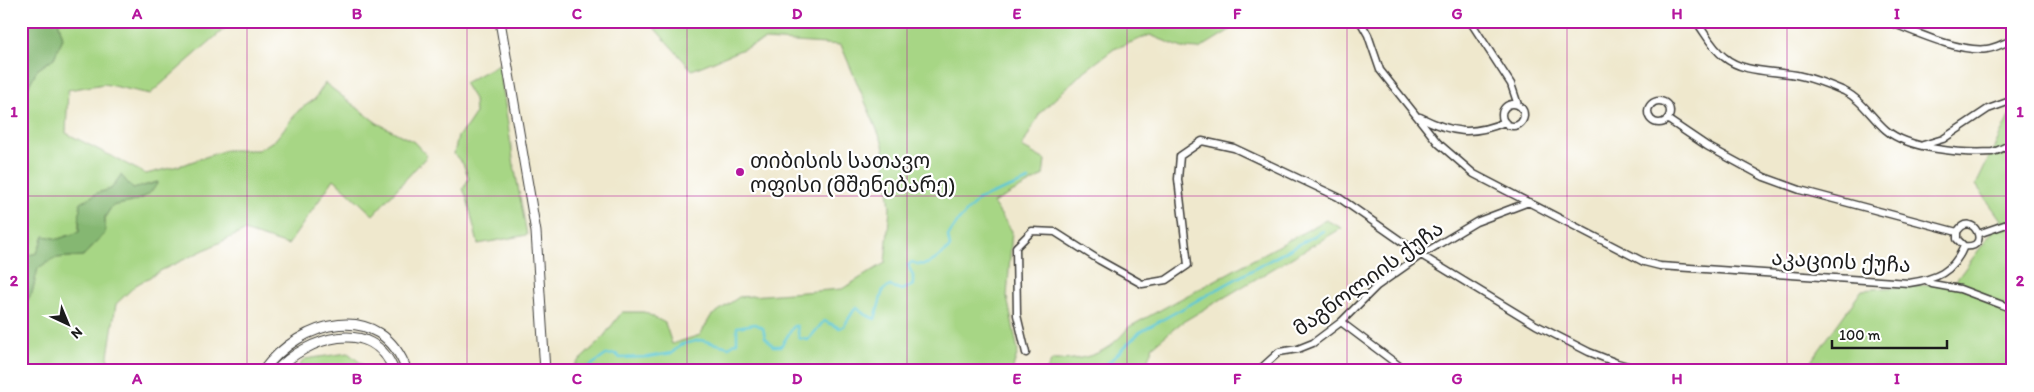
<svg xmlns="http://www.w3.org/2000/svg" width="2034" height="392" font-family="Itim,'Noto Sans Georgian',sans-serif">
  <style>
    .green { fill: #a7d685; stroke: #627950 }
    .forest { fill: #85b772; stroke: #506a47 }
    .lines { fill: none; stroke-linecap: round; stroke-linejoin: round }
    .stream { stroke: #5dc8d7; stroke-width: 2.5 }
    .minor-casing { stroke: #3c3b37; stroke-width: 9 }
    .secondary-casing { stroke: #3c3b37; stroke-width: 11 }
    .minor { stroke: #fff; stroke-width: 6 }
    .secondary { stroke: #fff; stroke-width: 9 }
    .grid { fill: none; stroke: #b5179e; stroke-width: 1; stroke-opacity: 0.55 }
    .poi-dot { fill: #b5179e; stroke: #fff; stroke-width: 2 }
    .labels { text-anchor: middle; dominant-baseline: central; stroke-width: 4.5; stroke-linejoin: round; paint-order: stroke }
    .poi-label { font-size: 21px; fill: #1c1c1c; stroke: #fff; text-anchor: start }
    .street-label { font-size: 21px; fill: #1c1c1c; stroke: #fff }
    .neatline { fill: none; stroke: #b5179e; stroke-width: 2 }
    .grid-label { font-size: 16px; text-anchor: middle; font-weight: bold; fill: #b5179e }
  </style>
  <rect width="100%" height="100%" fill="#fff"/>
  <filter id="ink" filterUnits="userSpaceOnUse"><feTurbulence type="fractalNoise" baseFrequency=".02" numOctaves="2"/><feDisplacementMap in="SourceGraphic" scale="10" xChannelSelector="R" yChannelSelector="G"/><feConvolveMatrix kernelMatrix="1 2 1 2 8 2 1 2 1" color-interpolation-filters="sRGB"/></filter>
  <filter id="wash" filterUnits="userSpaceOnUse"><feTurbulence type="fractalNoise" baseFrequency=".0096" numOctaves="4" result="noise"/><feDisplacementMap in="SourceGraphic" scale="20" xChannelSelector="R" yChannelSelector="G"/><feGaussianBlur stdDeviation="1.12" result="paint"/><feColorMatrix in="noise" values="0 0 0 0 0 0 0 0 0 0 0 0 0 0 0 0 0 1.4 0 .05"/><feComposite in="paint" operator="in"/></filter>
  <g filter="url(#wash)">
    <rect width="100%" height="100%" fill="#efe8cd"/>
    <!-- green -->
    <path class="green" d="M58 21H229L231 23 150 94 104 84 68 90 66 133 146 174 182 165 226 150H258L275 140 299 110 315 99 325 83 377 123 414 142 427 156 373 215 334 179 288 245 244 231 162 270 136 285 116 304 108 356 110 371H21V310L32 293 38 268 55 258 83 256 105 233V217L112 206C130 202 149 201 157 182L132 189 121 175 111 189 97 193 79 220V232L58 239 44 236 37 253 21 257V95L27 89 37 70 54 58 63 38Z
      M648 21H1218L1230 30 1199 49 1182 48 1150 35 1114 49 1082 73 1040 113 1022 147 1045 160 1043 176 993 203 1012 231 1007 297 1018 351 1012 371H568L600 341 622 312H644L665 323 672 344 700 335 711 316 739 297 842 289 885 263 890 208 883 144 841 45 765 40 692 70Z
      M499 64 514 165 527 235 478 244 467 198 463 189 469 178 463 164 454 154 458 136 467 126 475 114 474 99 464 83Z
      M2013 108V371H1804L1862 290 1955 282 2001 220 1976 185Z
      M1326 220 1342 228 1181 323 1153 346 1146 364 1149 371H1046L1052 360C1087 360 1106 355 1129 327Z
      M348 353 371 371H295L305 359Z"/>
    <!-- forest -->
    <path class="forest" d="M21 21H58L63 38 54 58 37 70 27 89 21 95Z
      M121 175 133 189 158 182C148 201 131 202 112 206L105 217V233L83 256 55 258 38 268 32 293 21 310V257L37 253 44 236 58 239 79 232 80 203 97 193 111 189Z"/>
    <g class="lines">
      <!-- stream -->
      <path class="stream" d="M583 371 606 355 616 354 620 358 648 357 672 353 680 345 700 340 729 347 737 342V327L755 324 763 328 765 337 773 346H781L794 326H797L799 338 808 340 824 321 840 328 844 326 856 307 864 314 875 319 883 290 890 286 902 290 913 285V276L908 265 912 262C928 270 939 257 950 247L948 236 959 220 979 199 1029 180
        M1094 371 1104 367 1140 332 1323 231"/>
    </g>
  </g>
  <g filter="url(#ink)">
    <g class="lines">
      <!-- minor casing -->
      <g class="minor-casing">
        <path id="minor" d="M1360 21 1368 35 1380 70 1438 143 1474 174 1644 262 1660 266 1909 283C1936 279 1953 273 1964 246
          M1470 21 1511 84 1518 105
          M1696 21C1705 33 1712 48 1724 57 1744 74 1776 70 1801 76 1815 79 1830 85 1844 91 1861 99 1872 118 1886 130 1908 149 1963 154 1992 152 1999 151 2006 146 2013 143
          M1887 21C1913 31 1960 53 1987 49 1996 48 2005 42 2013 40
          M1648 112a11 11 0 1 1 22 0a11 11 0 1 1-22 0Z
          M1502 115a11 11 0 1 1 22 0a11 11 0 1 1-22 0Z
          M1420 117C1452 133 1472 136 1505 122
          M1667 119 1707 146 1764 177 1800 190 1957 232
          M1923 145 1943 139 1988 109 2013 100
          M1957 232C1972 208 1993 250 1964 246
          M1957 232V239L1964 246
          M1978 234 2013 222
          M1926 280 1932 284 1960 289 2013 309
          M1341 322 1406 371
          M1026 353 1017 315 1016 247 1032 231 1055 232 1099 260 1142 284 1166 280 1188 265 1178 179 1180 156 1202 141 1234 148 1338 197 1421 255 1536 325 1589 352 1617 363 1646 371
          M1258 371 1279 352 1298 349 1313 343 1341 322 1377 286 1421 255 1476 222 1529 202"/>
      </g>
      <!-- secondary casing -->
      <g class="secondary-casing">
        <path id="secondary" d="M500 21 536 232 545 371
          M263 371C300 320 381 298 407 371
          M276 371C306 338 373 315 394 371"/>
      </g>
      <!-- minor -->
      <use href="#minor" class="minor"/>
      <!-- secondary -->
      <use href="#secondary" class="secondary"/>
    </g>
  </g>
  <!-- grid -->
  <path class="grid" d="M247 21V371M467 21V371M687 21V371M907 21V371M1127 21V371M1347 21V371M1567 21V371M1787 21V371M21 196H2013"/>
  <!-- markers -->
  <circle class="poi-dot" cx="740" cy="172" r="5"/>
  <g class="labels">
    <!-- poi labels -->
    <g class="poi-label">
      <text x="750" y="160">თიბისის სათავო<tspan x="750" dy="24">ოფისი (მშენებარე)</tspan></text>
    </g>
    <!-- street labels -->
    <g class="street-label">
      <text transform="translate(1841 261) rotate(3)">აკაციის ქუჩა</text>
      <text transform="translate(1368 278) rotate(-36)">მაგნოლიის ქუჩა</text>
    </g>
  </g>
  <!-- margin -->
  <rect width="2034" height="392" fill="none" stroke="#fff" stroke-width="55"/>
  <!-- north arrow -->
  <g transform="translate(68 324) rotate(136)" stroke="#ffffff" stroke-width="4" paint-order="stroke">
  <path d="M0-4L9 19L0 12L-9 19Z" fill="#1c1c1c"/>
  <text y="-8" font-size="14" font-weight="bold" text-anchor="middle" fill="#1c1c1c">N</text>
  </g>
  <!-- scale -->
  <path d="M1832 340v8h115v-8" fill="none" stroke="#1c1c1c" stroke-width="2.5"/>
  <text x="1839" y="340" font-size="15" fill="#1c1c1c" stroke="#ffffff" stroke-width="4" paint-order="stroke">100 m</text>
  <rect x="28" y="28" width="1978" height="336" class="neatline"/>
  <g class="grid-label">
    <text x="137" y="19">A</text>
    <text x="357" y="19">B</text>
    <text x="577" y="19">C</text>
    <text x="797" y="19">D</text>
    <text x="1017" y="19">E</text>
    <text x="1237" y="19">F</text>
    <text x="1457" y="19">G</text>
    <text x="1677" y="19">H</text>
    <text x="1897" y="19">I</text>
    <text x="14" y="117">1</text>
    <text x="2020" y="117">1</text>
    <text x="14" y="286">2</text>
    <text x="2020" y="286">2</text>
    <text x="137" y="384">A</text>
    <text x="357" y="384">B</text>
    <text x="577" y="384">C</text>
    <text x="797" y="384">D</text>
    <text x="1017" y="384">E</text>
    <text x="1237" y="384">F</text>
    <text x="1457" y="384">G</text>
    <text x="1677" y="384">H</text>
    <text x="1897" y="384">I</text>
  </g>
</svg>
